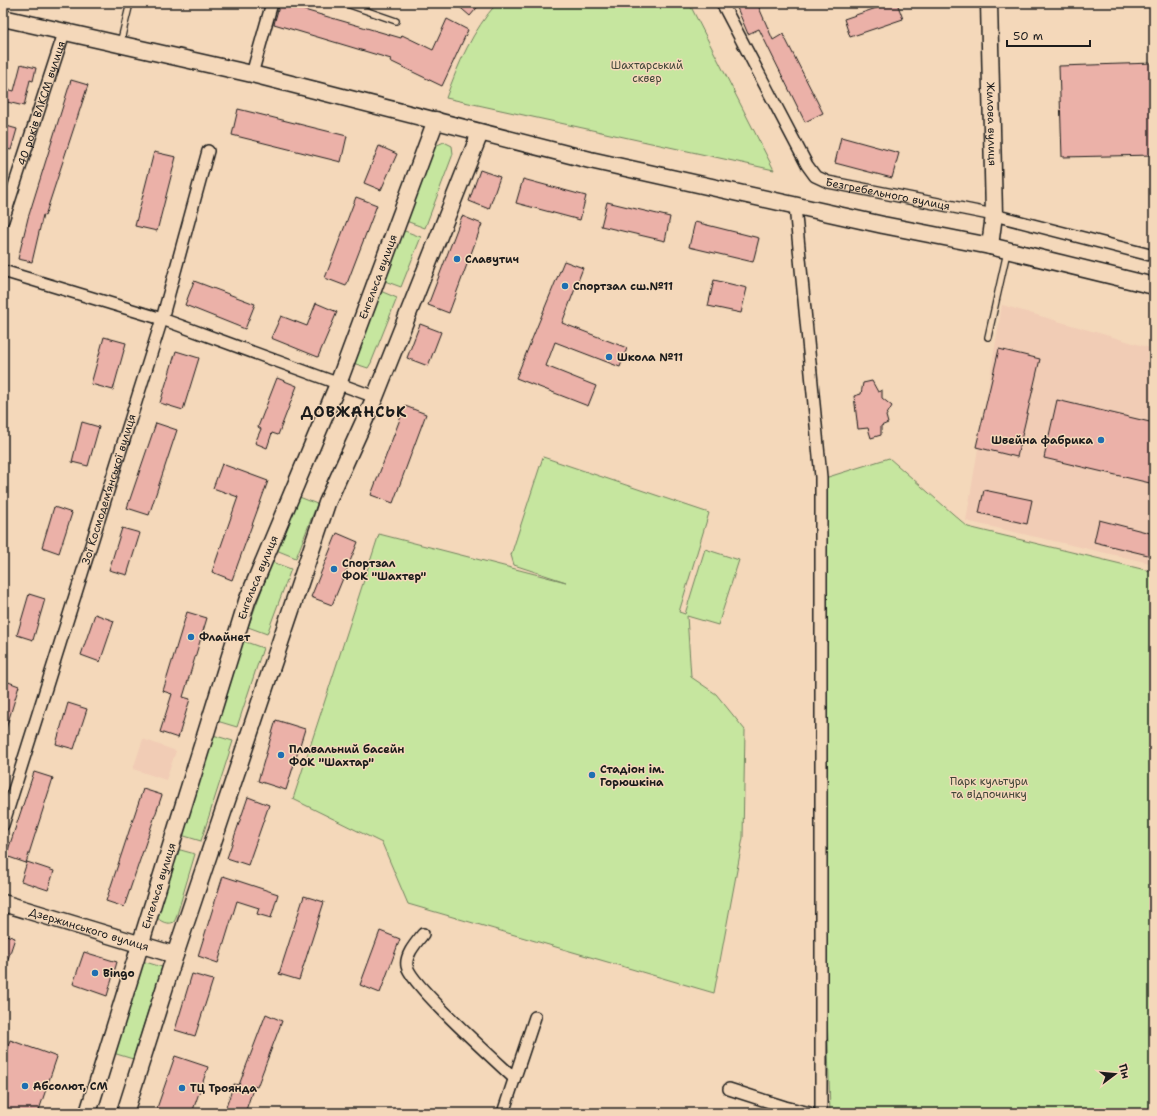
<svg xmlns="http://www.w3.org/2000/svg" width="1157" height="1116" font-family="'Shantell Sans',sans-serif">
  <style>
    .built { fill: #f1ccb5 }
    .green { fill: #c6e69f; stroke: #71815e }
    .building { fill: #ebb1a8; stroke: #1c1c1c }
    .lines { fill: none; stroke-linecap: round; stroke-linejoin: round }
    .lane-casing { stroke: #1c1c1c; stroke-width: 8 }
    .street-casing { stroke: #1c1c1c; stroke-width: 14 }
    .secondary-casing { stroke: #1c1c1c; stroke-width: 19 }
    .lane { stroke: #f4d8ba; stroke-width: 5.5 }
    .street { stroke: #f4d8ba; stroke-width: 11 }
    .secondary { stroke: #f4d8ba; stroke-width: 16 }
    .poi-dot { fill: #1f6fb2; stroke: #f4d8ba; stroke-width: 1.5 }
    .labels { text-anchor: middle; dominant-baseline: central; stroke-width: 3; stroke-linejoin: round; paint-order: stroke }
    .park-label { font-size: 11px; fill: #3e4436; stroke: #f4d8ba }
    .street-label { font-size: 11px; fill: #1c1c1c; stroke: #f4d8ba }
    .poi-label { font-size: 11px; font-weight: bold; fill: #1c1c1c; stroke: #f4d8ba; text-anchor: start }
    .district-label { font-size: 15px; font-weight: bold; letter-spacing: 1px; fill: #1c1c1c; stroke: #f4d8ba }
  </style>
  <rect width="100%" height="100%" fill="#f4d8ba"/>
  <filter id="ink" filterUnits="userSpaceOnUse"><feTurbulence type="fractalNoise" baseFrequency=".025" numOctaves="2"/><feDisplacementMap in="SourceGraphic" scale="8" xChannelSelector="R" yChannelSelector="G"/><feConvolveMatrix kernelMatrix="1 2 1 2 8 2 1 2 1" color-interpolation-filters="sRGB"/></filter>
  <g filter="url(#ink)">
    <!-- built -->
    <path class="built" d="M1002 305 1154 349V564L966 521Z
      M143 739 176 751 166 780 133 769Z"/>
    <!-- green -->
    <path class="green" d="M497 3H689L774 170 446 98C458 64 473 30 497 3Z
      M444 142 452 146 453 154 425 228 406 221 435 146Z
      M402 230 421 237 401 287 382 280Z
      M378 290 397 298 371 363 368 368 353 363Z
      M543 457 709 513 679 612 685 614 705 549 739 560 718 625 687 616 691 677 716 694 745 730 743 838 714 993 408 904 382 843 293 799 379 534 566 582 514 565 511 555Z
      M889 458 968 527 1154 572V1113H830L823 877 825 478Z
      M297 496 317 504 296 558 276 550Z
      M272 562 291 569 267 634 248 627Z
      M243 641 263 648 237 727 217 721Z
      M213 735 233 741 201 841 181 835Z
      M177 849 195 854 176 918 174 922C168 925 160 922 156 916Z
      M142 961 162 967 133 1059 113 1053Z"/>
    <!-- building -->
    <path class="building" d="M280 3 401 38 402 35 433 50 447 19 468 30 442 86 390 61 391 59 274 24Z
      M455 3H481L470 16Z
      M735 3H757L773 40 783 34 823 113 805 122 759 29 748 34Z
      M891 3H897L903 19 850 37 844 19Z
      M1154 63V155L1062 157 1059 66Z
      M21 64 36 68 33 81 30 80 24 106 3 101V88L14 91Z
      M71 80 88 85 45 216 43 215 32 262 18 259 28 218Z
      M238 109 347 136 341 162 232 135Z
      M3 125 17 129 11 150 3 148Z
      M841 137 899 153 892 178 835 163Z
      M379 146 397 154 381 190 364 183Z
      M154 152 176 157 157 231 135 226Z
      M480 170 500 177 489 209 469 201Z
      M523 179 586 196 580 220 516 203Z
      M356 197 377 205 346 286 325 278Z
      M607 202 670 217 665 241 601 226Z
      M462 216 482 224 449 313 428 305Z
      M695 222 759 238 753 262 689 247Z
      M564 261 583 268 562 323 627 348 620 367 555 342 546 366 596 386 588 406 516 378Z
      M714 280 747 288 741 313 708 306Z
      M194 281 255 304 245 329 185 305Z
      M316 303 337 312 318 357 271 338 281 316 307 326Z
      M420 324 441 332 428 366 407 358Z
      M104 337 126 343 113 390 91 384Z
      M999 349 1040 359 1017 457 976 447Z
      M176 351 199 358 183 410 160 403Z
      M277 378 297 386 278 435 272 433 267 448 255 443 261 429 258 427Z
      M872 381 878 392 882 390V398L892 406 886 416 888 423 881 426V435L871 438 868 428 858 429 854 396 861 394 863 383Z
      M1057 400 1154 423V484L1044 458Z
      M405 406 426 414 393 503 371 495Z
      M82 422 99 427 88 466 72 462Z
      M156 423 177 430 149 515 127 508Z
      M222 464 268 481 232 580 212 572 238 497 213 488Z
      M984 490 1032 500 1027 524 979 513Z
      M54 507 72 513 59 553 42 547Z
      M1099 520 1154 534 1152 556 1094 542Z
      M122 528 140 533 127 575 109 570Z
      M337 533 358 542 332 605 311 597Z
      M29 594 45 599 33 640 17 635Z
      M187 612 207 618 183 697 190 699 178 738 160 732 172 694 163 691Z
      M95 614 114 621 100 662 81 655Z
      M3 680 19 686 5 732 3 731Z
      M68 703 87 709 74 749 56 744Z
      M276 720 305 729 286 790 258 781Z
      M34 772 53 778 26 863 6 856Z
      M143 789 162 795 124 907 106 901Z
      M248 797 269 805 248 865 227 858Z
      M27 862 54 871 48 890 21 881Z
      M223 876 278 894 271 918 257 914 259 908 237 901 218 963 198 956Z
      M304 896 324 902 299 980 279 974Z
      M380 931 400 939 380 993 360 985Z
      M3 934 15 938 5 968H3Z
      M84 952 117 962 107 996 73 984Z
      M192 974 213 980 195 1036 175 1030Z
      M266 1014 282 1021 257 1087 254 1086 245 1113H224L234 1084 239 1085Z
      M10 1040 57 1057 38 1113H3V1060Z
      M175 1056 208 1067 192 1113H170L157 1108Z"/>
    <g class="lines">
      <!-- lane casing -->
      <g class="lane-casing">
        <path id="lane" d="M344 3 396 21
          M120 44 130 3
          M988 337 1007 252"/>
      </g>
      <!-- street casing -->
      <g class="street-casing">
        <g id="street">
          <path id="s1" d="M722 3 807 165 815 176 828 182 994 215 1154 256"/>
          <path d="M252 74 272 3"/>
          <path d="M795 206 821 477V1113"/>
          <path id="s2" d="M3 220 64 33"/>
          <path d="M3 271 162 319 375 397"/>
          <path id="s3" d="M3 825 162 319 208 151"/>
          <path d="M423 934C416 943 405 955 407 966 410 984 496 1061 514 1078"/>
          <path d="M729 1089 785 1107 810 1113"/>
          <path d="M503 1113 535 1017"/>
        </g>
      </g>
      <!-- secondary casing -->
      <g class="secondary-casing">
        <g id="secondary">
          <path id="s4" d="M989 3 994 215 990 246"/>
          <path d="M3 18 252 74 590 160 883 225 990 246 1154 286"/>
          <path id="s5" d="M3 903 175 955"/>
          <path id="s6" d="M88 1113 247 601 338 384 436 120"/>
          <path d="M125 1113 175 955 327 503 375 397 480 133"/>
        </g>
      </g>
      <!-- lane -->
      <use href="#lane" class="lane"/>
      <!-- street -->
      <use href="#street" class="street"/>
      <!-- secondary -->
      <use href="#secondary" class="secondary"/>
    </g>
  </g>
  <!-- markers -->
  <g class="poi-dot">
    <circle cx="457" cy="259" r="4"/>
    <circle cx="565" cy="286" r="4"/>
    <circle cx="609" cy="357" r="4"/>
    <circle cx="1101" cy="440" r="4"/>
    <circle cx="334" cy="569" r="4"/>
    <circle cx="191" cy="637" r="4"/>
    <circle cx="281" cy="755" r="4"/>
    <circle cx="592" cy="775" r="4"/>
    <circle cx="95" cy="973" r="4"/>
    <circle cx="25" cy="1086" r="4"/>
    <circle cx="182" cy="1088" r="4"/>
  </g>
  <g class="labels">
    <!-- park labels -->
    <g class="park-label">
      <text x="647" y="65">Шахтарський<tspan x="647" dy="13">сквер</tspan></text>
      <text x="989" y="781">Парк культури<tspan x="989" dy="13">та відпочинку</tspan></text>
    </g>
    <!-- street labels -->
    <g class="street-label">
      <text stroke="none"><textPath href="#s2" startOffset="123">40 років ВЛКСМ вулиця</textPath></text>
      <text stroke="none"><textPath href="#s4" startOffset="121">Жилова вулиця</textPath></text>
      <text stroke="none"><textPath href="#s1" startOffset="272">Безгребельного вулиця</textPath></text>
      <text stroke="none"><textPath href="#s6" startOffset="886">Енгельса вулиця</textPath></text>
      <text stroke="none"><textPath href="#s3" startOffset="352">Зої Космодем’янської вулиця</textPath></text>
      <text stroke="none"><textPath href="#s6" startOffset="562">Енгельса вулиця</textPath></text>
      <text stroke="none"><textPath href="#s6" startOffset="238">Енгельса вулиця</textPath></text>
      <text stroke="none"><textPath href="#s5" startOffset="90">Дзержинського вулиця</textPath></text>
    </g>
    <!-- poi labels -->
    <g class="poi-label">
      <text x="465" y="259">Славутич</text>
      <text x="573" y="286">Спортзал сш.№11</text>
      <text x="617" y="357">Школа №11</text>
      <text x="1093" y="440" text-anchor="end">Швейна фабрика</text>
      <text x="342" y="563">Спортзал<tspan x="342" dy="13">ФОК "Шахтер"</tspan></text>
      <text x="199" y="637">Флайнет</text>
      <text x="289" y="749">Плавальний басейн<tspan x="289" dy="13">ФОК "Шахтар"</tspan></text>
      <text x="600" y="769">Стадіон ім.<tspan x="600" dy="13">Горюшкіна</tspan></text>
      <text x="103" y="973">Bingo</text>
      <text x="33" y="1086">Абсолют, СМ</text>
      <text x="190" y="1088">ТЦ Троянда</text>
    </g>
    <!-- district labels -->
    <g class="district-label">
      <text x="354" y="412">ДОВЖАНСЬК</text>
    </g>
  </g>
  <!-- margin -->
  <rect width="1157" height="1116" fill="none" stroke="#f4d8ba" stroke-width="16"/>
  <rect x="8" y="8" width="1141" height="1100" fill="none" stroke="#1c1c1c" stroke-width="1.5" filter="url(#ink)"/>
  <!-- north arrow -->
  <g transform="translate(1115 1074) rotate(74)" stroke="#f4d8ba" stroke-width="3" paint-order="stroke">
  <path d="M0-3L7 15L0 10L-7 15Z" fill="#1c1c1c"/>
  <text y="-6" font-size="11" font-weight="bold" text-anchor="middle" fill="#1c1c1c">Пн</text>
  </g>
  <!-- scale -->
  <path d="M1007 40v6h83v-6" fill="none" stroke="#1c1c1c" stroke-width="2"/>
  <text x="1013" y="40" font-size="12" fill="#1c1c1c" stroke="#f4d8ba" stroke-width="3" paint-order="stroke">50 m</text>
</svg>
